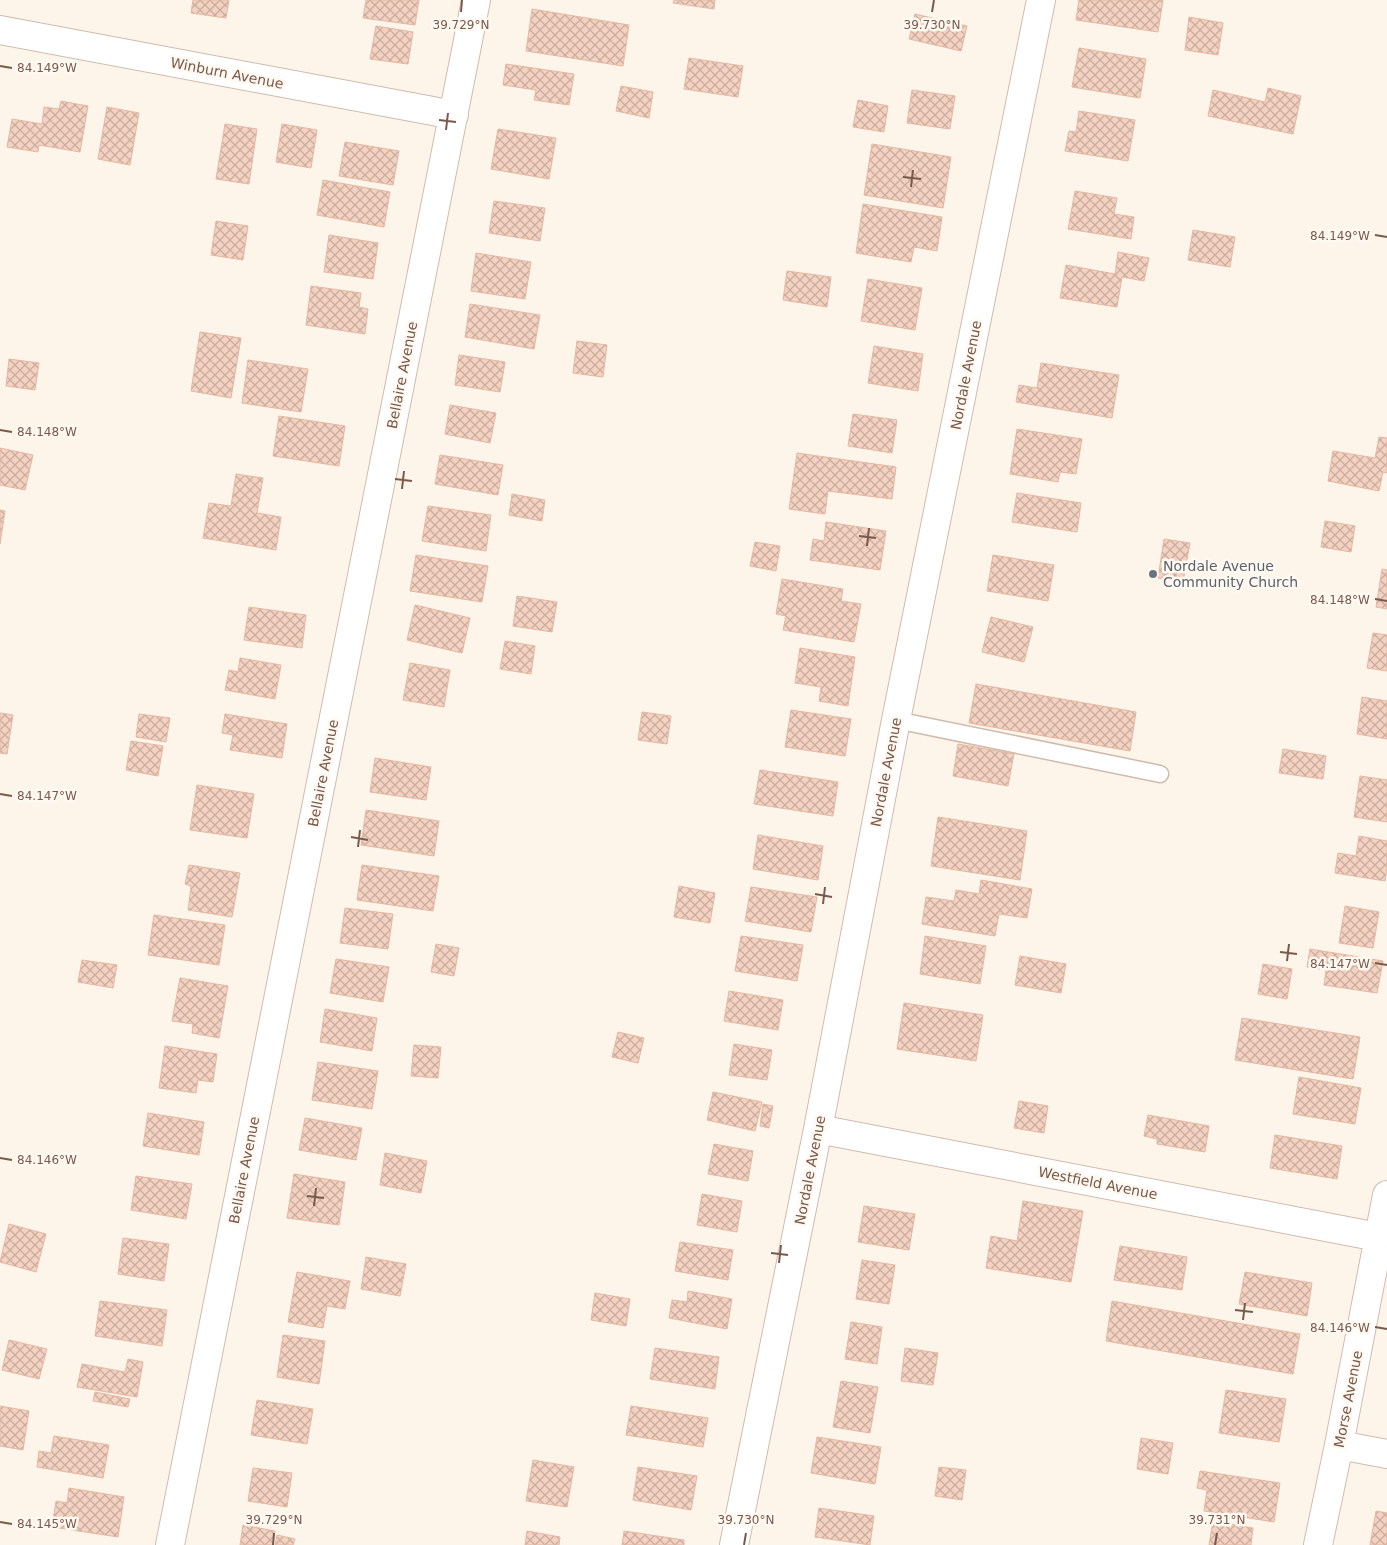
<svg xmlns="http://www.w3.org/2000/svg" width="1387" height="1545" font-family="'DejaVu Sans',sans-serif">
  <style>
    .building { fill: url(#building-cross-hatch); stroke: #e6b7a1 }
    .lines { fill: none; stroke-linecap: round; stroke-linejoin: round }
    .lane-casing { stroke: #d0bbae; stroke-width: 19 }
    .street-casing { stroke: #d0bbae; stroke-width: 30 }
    .lane { stroke: #fff; stroke-width: 16 }
    .street { stroke: #fff; stroke-width: 28 }
    .ticks { fill: none; stroke: #79594c; stroke-width: 2 }
    .worship-dot { fill: #6b7280; stroke: #fff9f1; stroke-width: 2 }
    .labels { text-anchor: middle; dominant-baseline: central; stroke-width: 5; stroke-linejoin: round; paint-order: stroke }
    .street-label { font-size: 14px; fill: #79594c; stroke: #fff9f1 }
    .worship-label { font-size: 14px; fill: #5b616d; stroke: #fff9f1; text-anchor: start }
    .ticks-label { font-size: 12px; text-anchor: middle; fill: #79594c; stroke: #fff9f1; stroke-width: 5; stroke-linejoin: round; paint-order: stroke }
  </style>
  <defs>
    <pattern id="building-cross-hatch" width="8" height="8" patternUnits="userSpaceOnUse" patternTransform="scale(1.25)"><rect width="8" height="8" fill="#f3d2c1"/><path d="M0 0l8 8M0 8l8-8" fill="none" stroke="#caad9f"/></pattern>
  </defs>
  <rect width="100%" height="100%" fill="#fdf5ea"/>
  <!-- building -->
  <path class="building" d="M193 0H229L226 18 191 13Z
    M366 0H419L415 25 363 18Z
    M674 0H715L714 9 673 3Z
    M1079 0H1163L1158 32 1076 20Z
    M532 9 629 25 623 66 526 51Z
    M915 14 967 26 961 51 909 39Z
    M1189 17 1223 23 1218 55 1185 50Z
    M376 26 413 32 408 64 370 59Z
    M1079 48 1146 59 1140 98 1072 87Z
    M689 58 743 66 738 97 684 89Z
    M506 64 574 74 569 105 534 100 536 90 503 85Z
    M621 86 653 92 649 118 616 111Z
    M1268 88 1301 96 1293 134 1208 116 1213 90 1265 102Z
    M912 90 955 96 950 129 907 123Z
    M858 100 888 106 884 132 853 127Z
    M61 101 88 106 80 152 39 145 38 152 7 147 12 119 42 124 44 107 59 109Z
    M107 107 139 113 130 165 98 159Z
    M1079 111 1135 120 1128 161 1065 151 1069 131 1076 132Z
    M225 124 257 129 249 184 216 179Z
    M282 124 317 130 311 168 276 162Z
    M498 129 556 138 549 179 491 169Z
    M345 142 399 151 393 185 339 176Z
    M872 144 951 157 943 208 864 195Z
    M323 180 390 192 384 227 317 215Z
    M1075 191 1117 198 1114 214 1134 217 1131 239 1068 229Z
    M494 201 545 208 540 241 489 233Z
    M863 204 942 217 937 251 914 247 911 262 856 253Z
    M216 221 248 226 243 260 211 255Z
    M1193 230 1235 237 1230 267 1188 260Z
    M329 235 378 243 373 279 324 272Z
    M1118 252 1149 258 1144 281 1122 277 1117 307 1060 298 1066 265 1115 274Z
    M476 253 531 262 525 299 471 291Z
    M787 271 831 277 827 307 783 300Z
    M868 279 922 288 915 330 861 321Z
    M311 286 361 293 359 307 368 309 365 334 306 325Z
    M470 304 540 315 534 349 465 337Z
    M200 332 241 338 231 398 191 391Z
    M577 341 607 345 603 377 573 373Z
    M874 346 923 354 918 391 868 383Z
    M459 355 505 362 500 392 455 385Z
    M9 359 39 363 35 390 6 386Z
    M248 360 308 369 301 412 242 403Z
    M1041 363 1119 375 1112 418 1016 402 1019 385 1037 388Z
    M450 405 496 413 490 443 445 434Z
    M853 414 897 420 892 453 848 446Z
    M279 416 345 426 339 466 273 456Z
    M1017 429 1082 439 1076 474 1060 472 1058 482 1010 474Z
    M1379 437 1387 438V473L1383 472 1379 491 1328 481 1333 451 1375 458Z
    M0 448 33 455 25 490 0 485Z
    M797 453 896 467 892 499 828 491 825 514 789 509Z
    M440 455 503 465 498 495 435 484Z
    M236 474 263 478 257 513 281 517 276 550 203 538 209 503 231 506Z
    M1017 493 1081 503 1077 532 1012 522Z
    M512 494 545 500 542 521 509 515Z
    M428 506 491 515 486 551 422 541Z
    M0 510 5 511 0 544Z
    M1325 521 1355 526 1351 552 1321 547Z
    M826 522 886 531 880 570 810 560 813 539 824 541Z
    M1164 539 1190 543 1183 582 1158 578Z
    M755 542 780 546 776 571 750 566Z
    M416 555 488 566 482 602 410 591Z
    M993 555 1054 565 1048 601 987 591Z
    M1382 569 1387 570V609L1376 607Z
    M782 579 843 589 841 601 861 604 854 642 783 630 786 616 776 614Z
    M517 596 557 602 552 632 513 626Z
    M415 605 470 618 462 653 407 640Z
    M249 607 306 615 302 648 244 640Z
    M991 617 1033 627 1024 662 982 652Z
    M1373 633 1387 635V671L1367 668Z
    M505 641 535 646 531 674 500 669Z
    M800 648 855 657 848 706 819 701 821 687 795 683Z
    M240 658 281 665 275 699 225 690 229 670 238 672Z
    M410 663 450 670 444 707 403 700Z
    M976 684 1136 712 1130 751 969 723Z
    M1362 697 1387 701V739L1357 734Z
    M791 710 851 719 845 756 785 747Z
    M642 712 671 716 667 744 638 740Z
    M0 713 13 715 7 754 0 753Z
    M139 714 170 718 166 742 136 737Z
    M225 714 287 724 282 758 230 750 233 735 222 733Z
    M131 741 163 746 158 776 126 770Z
    M958 744 1014 754 1008 786 953 776Z
    M1283 749 1326 756 1323 779 1279 773Z
    M375 758 431 767 426 800 370 792Z
    M760 770 838 782 833 816 754 804Z
    M1360 776 1387 780V822L1354 817Z
    M197 785 254 794 247 838 190 830Z
    M366 810 439 821 434 856 361 845Z
    M938 817 1027 831 1020 880 931 866Z
    M758 835 823 846 818 880 753 869Z
    M1359 836 1387 841V869L1385 881 1335 873 1338 853 1356 856Z
    M189 865 240 873 232 917 188 910 191 886 185 884Z
    M362 865 439 876 433 911 357 900Z
    M981 880 1032 889 1027 918 999 914 995 936 922 924 926 897 954 901 956 890 979 894Z
    M679 886 715 893 710 923 674 917Z
    M751 887 817 897 811 932 745 921Z
    M1345 906 1379 912 1373 948 1339 943Z
    M345 908 393 914 388 949 340 943Z
    M154 915 225 925 219 965 148 955Z
    M741 936 803 945 797 981 735 971Z
    M925 936 986 946 980 984 920 974Z
    M436 944 459 948 454 976 431 972Z
    M1310 949 1383 961 1377 993 1324 985 1326 970 1307 967Z
    M1020 956 1066 964 1061 993 1015 985Z
    M336 959 389 967 383 1002 330 993Z
    M82 960 117 965 113 988 78 982Z
    M1263 964 1292 969 1287 999 1258 994Z
    M180 978 228 986 219 1038 192 1033 193 1024 172 1021Z
    M729 991 783 1000 778 1030 724 1021Z
    M904 1003 983 1015 976 1061 897 1049Z
    M325 1009 377 1018 372 1051 320 1042Z
    M1242 1018 1360 1037 1353 1079 1235 1060Z
    M618 1032 644 1038 638 1063 612 1057Z
    M734 1044 772 1050 767 1080 729 1075Z
    M414 1045 441 1047 438 1078 411 1076Z
    M165 1046 217 1054 213 1082 198 1080 196 1093 159 1088Z
    M318 1062 378 1071 372 1109 312 1100Z
    M1299 1077 1361 1088 1355 1124 1293 1114Z
    M713 1092 762 1102 755 1131 707 1120Z
    M1019 1101 1048 1106 1044 1133 1014 1128Z
    M763 1104 773 1106 769 1128 760 1126Z
    M148 1113 204 1122 199 1155 143 1146Z
    M1148 1115 1209 1126 1205 1152 1157 1144V1139L1144 1136Z
    M305 1118 362 1128 356 1160 299 1150Z
    M1275 1135 1342 1146 1337 1179 1270 1168Z
    M714 1144 753 1151 748 1181 708 1174Z
    M385 1153 427 1161 421 1193 380 1185Z
    M294 1174 345 1182 339 1225 287 1218Z
    M136 1176 192 1184 186 1219 131 1210Z
    M702 1194 742 1201 737 1232 697 1225Z
    M1023 1201 1083 1211 1071 1282 986 1268 991 1236 1017 1241Z
    M864 1206 915 1214 909 1250 858 1242Z
    M9 1224 46 1234 36 1272 0 1262Z
    M123 1238 169 1244 164 1281 118 1274Z
    M680 1242 733 1250 728 1280 675 1271Z
    M1120 1246 1187 1257 1182 1290 1114 1280Z
    M366 1257 406 1264 400 1296 361 1289Z
    M862 1260 895 1265 889 1304 856 1299Z
    M297 1272 350 1281 345 1309 327 1306 323 1328 288 1322Z
    M1245 1272 1312 1283 1307 1316 1239 1304Z
    M688 1291 732 1299 727 1329 669 1318 672 1300 687 1302Z
    M595 1293 630 1299 626 1326 591 1320Z
    M100 1301 167 1310 162 1346 95 1336Z
    M1112 1301 1300 1334 1293 1374 1106 1341Z
    M851 1322 882 1327 877 1364 845 1359Z
    M283 1335 325 1341 319 1384 277 1377Z
    M9 1340 47 1349 39 1379 2 1370Z
    M655 1348 719 1357 715 1389 650 1379Z
    M905 1348 938 1353 933 1385 901 1381Z
    M128 1359 143 1362 137 1397 77 1387 82 1364 125 1372Z
    M841 1381 878 1387 870 1433 833 1427Z
    M1226 1390 1286 1399 1279 1442 1219 1433Z
    M95 1392 130 1399 128 1407 93 1401Z
    M257 1400 313 1409 307 1444 251 1435Z
    M0 1406 29 1411 23 1450 0 1446Z
    M631 1406 708 1418 703 1447 626 1435Z
    M54 1436 109 1445 103 1478 37 1467 39 1451 51 1453Z
    M817 1437 881 1447 875 1484 811 1473Z
    M1141 1438 1173 1443 1168 1474 1137 1469Z
    M533 1460 574 1467 567 1507 526 1501Z
    M638 1467 697 1476 691 1510 633 1500Z
    M939 1467 966 1470 962 1500 935 1496Z
    M253 1468 292 1473 287 1507 248 1501Z
    M1200 1471 1280 1483 1274 1522 1204 1511 1207 1490 1197 1488Z
    M69 1488 124 1497 118 1537 52 1527 56 1501 67 1503Z
    M819 1508 874 1516 870 1545 815 1537Z
    M1376 1511 1387 1513V1545H1370Z
    M1213 1521 1253 1528 1251 1545H1209Z
    M243 1525 275 1531 273 1545H240Z
    M527 1531 560 1537 559 1545H525Z
    M624 1531 684 1540V1545H622Z
    M277 1535 295 1539 293 1545H275Z"/>
  <g class="lines">
    <!-- lane casing -->
    <g class="lane-casing">
      <path id="lane" d="M896 720 1160 774"/>
    </g>
    <!-- street casing -->
    <g class="street-casing">
      <path id="street" d="M0 30 454 115
        M818 1129 1378 1237
        M1339 1445 1387 1454
        M170 1545 476 0
        M734 1545 818 1129 896 720 1041 0
        M1318 1545 1339 1445 1387 1195"/>
    </g>
    <!-- lane -->
    <use href="#lane" class="lane"/>
    <!-- street -->
    <use href="#street" class="street"/>
  </g>
  <!-- ticks -->
  <path class="ticks" d="M461 12 462 0M932 12 934 0M0 66 12 68M439 120 456 122M446 130 448 113M903 177 921 179M911 187 913 170M1375 235 1387 237M0 430 12 432M395 479 412 481M402 489 404 471M859 536 876 538M867 546 869 528M1375 599 1387 601M0 794 12 796M351 837 368 840M358 847 360 830M815 894 832 897M823 904 825 887M1280 952 1297 954M1287 961 1289 944M1375 963 1387 965M0 1158 12 1160M307 1196 324 1198M314 1206 316 1188M771 1253 788 1255M779 1263 781 1245M1235 1310 1253 1312M1243 1320 1245 1303M1375 1327 1387 1329M0 1522 12 1524M273 1545 274 1533M744 1545 746 1533M1215 1545 1217 1533"/>
  <!-- markers -->
  <circle class="worship-dot" cx="1153" cy="574" r="5"/>
  <g class="labels">
    <!-- street labels -->
    <g class="street-label">
      <text transform="translate(227 73) rotate(11)">Winburn Avenue</text>
      <text transform="translate(402 375) rotate(-79)">Bellaire Avenue</text>
      <text transform="translate(966 375) rotate(-79)">Nordale Avenue</text>
      <text transform="translate(886 772) rotate(-79)">Nordale Avenue</text>
      <text transform="translate(323 773) rotate(-79)">Bellaire Avenue</text>
      <text transform="translate(244 1170) rotate(-79)">Bellaire Avenue</text>
      <text transform="translate(810 1170) rotate(-79)">Nordale Avenue</text>
      <text transform="translate(1098 1183) rotate(11)">Westfield Avenue</text>
      <text transform="translate(1348 1399) rotate(-79)">Morse Avenue</text>
    </g>
    <!-- worship labels -->
    <g class="worship-label">
      <text x="1163" y="566">Nordale Avenue<tspan x="1163" dy="16">Community Church</tspan></text>
    </g>
  </g>
  <g class="ticks-label">
    <text x="461" y="29">39.729°N</text>
    <text x="932" y="29">39.730°N</text>
    <text x="47" y="72">84.149°W</text>
    <text x="1340" y="240">84.149°W</text>
    <text x="47" y="436">84.148°W</text>
    <text x="1340" y="604">84.148°W</text>
    <text x="47" y="800">84.147°W</text>
    <text x="1340" y="968">84.147°W</text>
    <text x="47" y="1164">84.146°W</text>
    <text x="1340" y="1332">84.146°W</text>
    <text x="274" y="1524">39.729°N</text>
    <text x="746" y="1524">39.730°N</text>
    <text x="1217" y="1524">39.731°N</text>
    <text x="47" y="1528">84.145°W</text>
  </g>
</svg>
